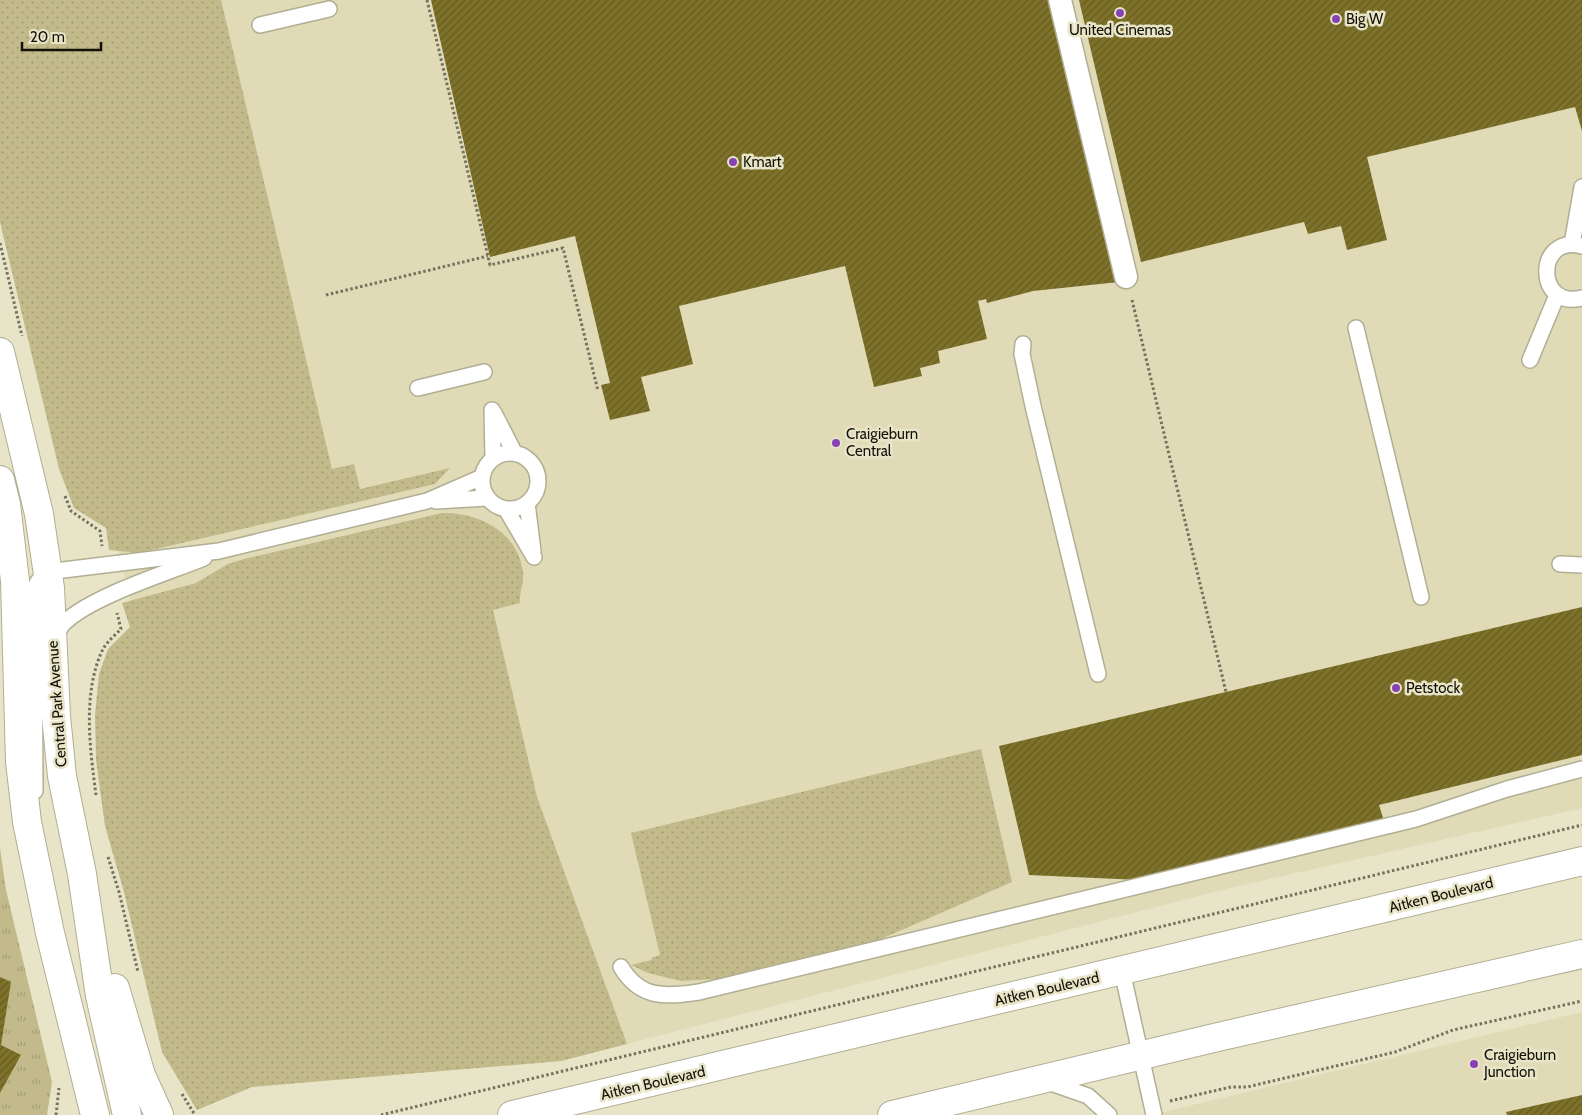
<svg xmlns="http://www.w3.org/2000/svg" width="1582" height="1115" font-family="Cabin,sans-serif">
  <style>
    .built { fill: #e0dab6 }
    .grass { fill: url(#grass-dots) }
    .park { fill: url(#park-tufts) }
    .building { fill: url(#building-hatch) }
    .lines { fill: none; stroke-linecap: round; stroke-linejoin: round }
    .service-casing { stroke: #b2ae93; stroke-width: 18 }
    .pedestrian-casing { stroke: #b2ae93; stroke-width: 25 }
    .tertiary-casing { stroke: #b2ae93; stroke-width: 30 }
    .secondary-casing { stroke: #b2ae93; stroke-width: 30 }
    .path { stroke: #74715e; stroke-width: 3; stroke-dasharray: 2.5 2.5; stroke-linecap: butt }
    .service { stroke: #fff; stroke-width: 15 }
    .pedestrian { stroke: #fff; stroke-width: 22 }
    .tertiary { stroke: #fff; stroke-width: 28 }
    .secondary { stroke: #fff; stroke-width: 28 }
    .poi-dot { fill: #8741b4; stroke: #e8e4c7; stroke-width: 2 }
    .labels { text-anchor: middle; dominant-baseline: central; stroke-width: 5; stroke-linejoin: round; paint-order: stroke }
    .poi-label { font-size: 15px; fill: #131107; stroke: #e8e4c7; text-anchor: start }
    .street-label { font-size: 15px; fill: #131107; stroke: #e8e4c7 }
  </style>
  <defs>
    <pattern id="grass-dots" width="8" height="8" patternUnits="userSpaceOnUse" patternTransform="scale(1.25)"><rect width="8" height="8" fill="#c2ba8a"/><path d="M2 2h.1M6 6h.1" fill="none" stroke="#a69f76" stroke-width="1.8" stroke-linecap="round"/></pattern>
    <pattern id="park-tufts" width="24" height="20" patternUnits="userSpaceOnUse" patternTransform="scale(1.25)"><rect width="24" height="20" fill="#c2ba8a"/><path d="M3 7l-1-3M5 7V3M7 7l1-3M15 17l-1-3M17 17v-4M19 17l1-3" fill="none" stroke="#a69f76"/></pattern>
    <pattern id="building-hatch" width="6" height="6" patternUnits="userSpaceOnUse" patternTransform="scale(1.25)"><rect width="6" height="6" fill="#7e722a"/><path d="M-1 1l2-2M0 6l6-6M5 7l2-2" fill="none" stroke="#665c22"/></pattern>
  </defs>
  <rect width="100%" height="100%" fill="#e8e4c7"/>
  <!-- built -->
  <path class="built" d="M0 0H1582V808L1230 888 561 1061 252 1087 0 79Z
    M1582 1012V1115H1151Z"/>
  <!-- grass -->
  <path class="grass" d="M0 0H221L332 469 354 464 360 489 450 468 435 484 139 553 109 550 106 528 74 508 59 469 0 222Z
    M442 513C478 512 519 532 523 573 524 584 519 593 520 603L493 610 537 797 627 1044 561 1061 252 1087 197 1110 162 1052 124 892 105 826 96 760 95 715 99 674 108 649 130 627 122 603 196 583 228 564 244 559Z
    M981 749 1012 882 874 942 718 979 681 981 648 973 631 965 652 960 651 958 660 955 631 833Z"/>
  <!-- park -->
  <path class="park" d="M0 848 6 890 52 1082 47 1115H0Z"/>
  <!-- building -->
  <path class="building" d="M431 0H1053L1119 282 1033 291 987 303 986 299 978 301 987 339 938 351 940 363 920 368 922 376 874 387 845 266 679 306 693 364 641 377 650 411 610 420 601 385 610 383 575 236 490 257Z
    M1079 0H1582V131L1575 107 1367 157 1387 240 1347 250 1341 226 1308 234 1304 222 1141 262Z
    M1582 607V755L1379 805 1384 821 1140 880 1029 875 999 746Z
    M0 977 11 982 1 1045 21 1055 0 1093Z
    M1582 1095V1115H1507L1506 1112Z"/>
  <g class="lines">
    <!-- service casing -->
    <g class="service-casing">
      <path id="service" d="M260 25 329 9
        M1572 244 1582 187
        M1582 246C1535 233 1535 310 1582 298
        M1356 328 1421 597
        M1023 344 1022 354 1033 406 1098 674
        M1530 360 1557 295
        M418 388 484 372
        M492 410 493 458
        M494 413 514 452
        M482 481a28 28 0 1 1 56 0a28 28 0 1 1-56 0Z
        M436 501 487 498
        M527 503 533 551
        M506 509 534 557
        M1560 564 1582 565
        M53 639C57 634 60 627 64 623 92 596 167 573 204 558
        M35 791 34 592C37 578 43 576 55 571L219 551 427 501 482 477
        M621 967C640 999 665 997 699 992L1416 819 1507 789 1582 769
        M1122 971 1154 1115
        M1048 1082 1088 1096 1109 1115"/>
    </g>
    <!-- pedestrian casing -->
    <g class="pedestrian-casing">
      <path id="pedestrian" d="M1060 0 1126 277"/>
    </g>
    <!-- tertiary casing -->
    <g class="tertiary-casing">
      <path id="tertiary" d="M0 352 39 514 50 588 56 716 62 776 82 874 100 996 127 1115
        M0 480 6 504 15 581 20 762 27 822 50 933 95 1115
        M115 988 141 1075 159 1115"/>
    </g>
    <!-- secondary casing -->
    <g class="secondary-casing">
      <path id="secondary" d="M512 1115 1582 861
        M892 1115 1218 1037 1582 954"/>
    </g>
    <!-- path -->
    <path class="path" d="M427 0 490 265 563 248 598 391
      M0 243 22 336
      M326 295 488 256
      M1132 300 1226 692
      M65 496 71 511 100 531 102 546
      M96 795C90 749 82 692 103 649 107 642 115 635 121 629L117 613
      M108 857 119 892 138 972
      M182 1094 195 1115
      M1170 1101 1231 1087H1247L1395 1052 1453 1030 1582 1001
      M56 1115 59 1088
      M381 1115 1582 825"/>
    <!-- service -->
    <use href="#service" class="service"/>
    <!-- pedestrian -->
    <use href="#pedestrian" class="pedestrian"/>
    <!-- tertiary -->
    <use href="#tertiary" class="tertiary"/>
    <!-- secondary -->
    <use href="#secondary" class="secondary"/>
  </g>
  <!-- markers -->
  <g class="poi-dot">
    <circle cx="1120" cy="13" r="5"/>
    <circle cx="1336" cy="19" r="5"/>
    <circle cx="733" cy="162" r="5"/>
    <circle cx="836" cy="443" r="5"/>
    <circle cx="1396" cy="688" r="5"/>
    <circle cx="1474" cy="1064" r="5"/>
  </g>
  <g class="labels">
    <!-- poi labels -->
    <g class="poi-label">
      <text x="1346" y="19">Big W</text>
      <text x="1120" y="30" text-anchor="middle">United Cinemas</text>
      <text x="743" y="162">Kmart</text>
      <text x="846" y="434">Craigieburn<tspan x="846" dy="17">Central</tspan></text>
      <text x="1406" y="688">Petstock</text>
      <text x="1484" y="1055">Craigieburn<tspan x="1484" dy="17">Junction</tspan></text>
    </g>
    <!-- street labels -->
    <g class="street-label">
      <text transform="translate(57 704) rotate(-94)">Central Park Avenue</text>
      <text transform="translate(1441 895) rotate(-14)">Aitken Boulevard</text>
      <text transform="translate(1047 989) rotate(-13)">Aitken Boulevard</text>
      <text transform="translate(653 1083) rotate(-13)">Aitken Boulevard</text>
    </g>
  </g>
  <!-- scale -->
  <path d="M22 42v8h79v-8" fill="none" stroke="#131107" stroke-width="2.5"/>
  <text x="30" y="42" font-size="15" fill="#131107" stroke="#e8e4c7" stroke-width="4" paint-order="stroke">20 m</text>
</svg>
